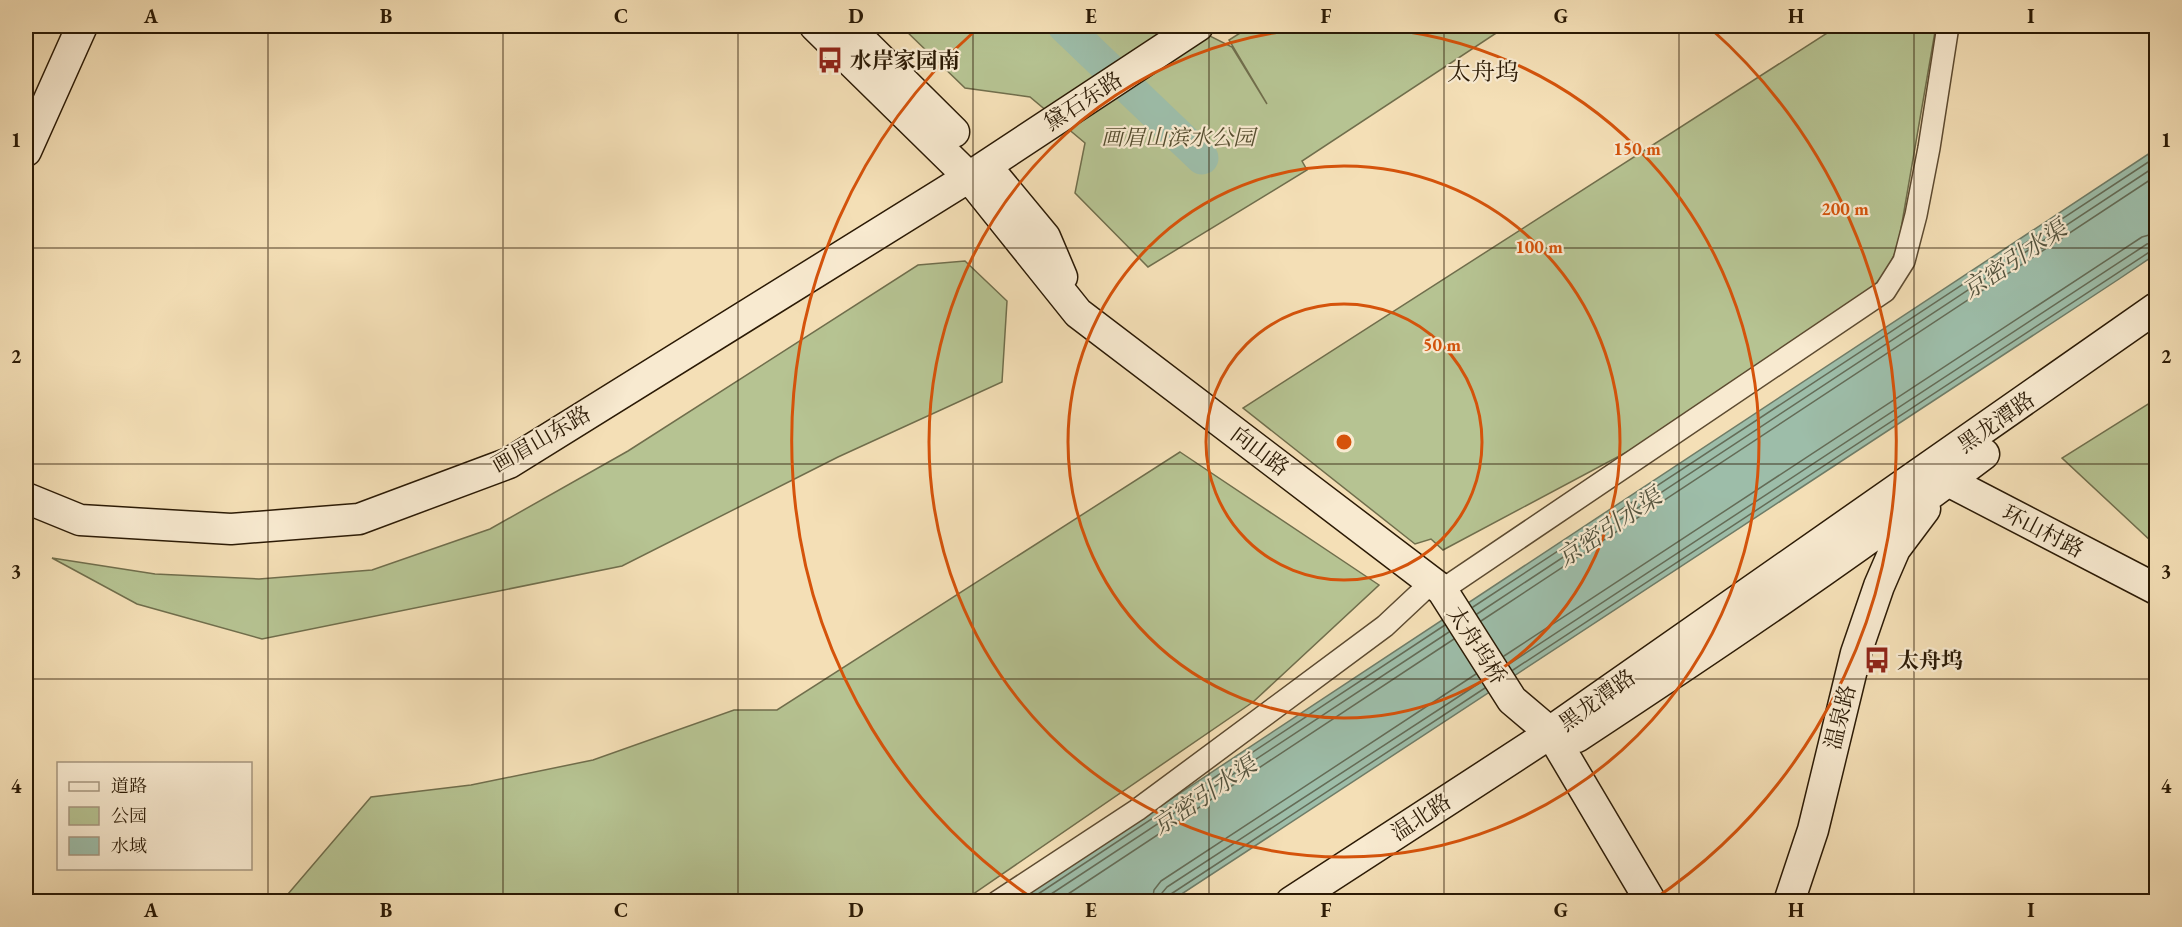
<svg xmlns="http://www.w3.org/2000/svg" width="2182" height="927" font-family="'EB Garamond','Noto Serif SC',serif">
<style>
.green{fill:#b6c392;stroke:#706e4c;stroke-width:1.5}
.water{fill:#9dbda9;stroke:#6f7c67;stroke-width:1.5}
.lines{fill:none;stroke-linecap:round;stroke-linejoin:round}
.shore{stroke:#646c57;stroke-width:1.5}
.river{stroke:#9dbda9;stroke-width:33}
.street-casing{stroke:#5d4b31;stroke-width:24}
.secondary-casing{stroke:#2b1a05;stroke-width:33}
.street{stroke:#f8ead0;stroke-width:21}
.secondary{stroke:#f8ead0;stroke-width:30}
.grid{fill:none;stroke:#2b1a05;stroke-width:1.5;stroke-opacity:0.55}
.ring{fill:none;stroke:#d5530b;stroke-width:3}
.labels{text-anchor:middle;dominant-baseline:central;stroke-width:4.5;stroke-linejoin:round;paint-order:stroke}
.poi-label{font-size:22px;font-weight:bold;fill:#2b1a05;stroke:#f8ead0;text-anchor:start}
.street-label{font-size:22px;fill:#2b1a05;stroke:#f8ead0}
.park-label{font-size:22px;font-style:italic;fill:#554d2f;stroke:#f8ead0}
.neighbourhood-label{font-size:24px;fill:#2b1a05;stroke:#f8ead0}
.water-label{font-size:24px;font-style:italic;fill:#53533e;stroke:#f8ead0}
.centre{fill:#d5530b;stroke:#f8ead0;stroke-width:3}
.ring-label{font-size:18px;text-anchor:middle;font-weight:bold;fill:#d5530b;stroke:#f8ead0;stroke-width:4.5;stroke-linejoin:round;paint-order:stroke}
.neatline{fill:none;stroke:#2b1a05;stroke-width:2}
.grid-label{font-size:20px;text-anchor:middle;font-weight:bold;fill:#2b1a05}
</style>
<rect width="100%" height="100%" fill="#f4dfb6"/>
<filter id="stains"><feTurbulence type="fractalNoise" baseFrequency=".00333" numOctaves="4"/><feColorMatrix values="0 0 0 0 .2 0 0 0 0 .09 0 0 0 0 .02 0 0 0 .5 -.17"/></filter>
<radialGradient id="worn" r=".72"><stop offset=".6" stop-color="#630" stop-opacity="0"/><stop offset="1" stop-color="#630" stop-opacity=".3"/></radialGradient>
<!-- green -->
<path class="green" d="M901,26h289l42,21 35,57 -38,-64 22,-14h256l-205,135 5,9 -159,97 -73,-74 10,-50 -55,-46 -65,-9z
M1838,26h98l-38,220 -12,27 -51,53 -75,55 -317,169 -12,-11 -16,5 -172,-136z
M965,261l42,40 -5,81 -164,75 -216,109 -360,73 -125,-35 -85,-46 103,16 104,5 113,-9 118,-41 138,-78 290,-186z
M2156,399v140l-4,3 -90,-84z
M1180,452l199,133 -126,117 -290,199h-681l89,-104 100,-12 122,-25 141,-50h43z"/>
<!-- water -->
<path class="water" d="M2156,149v105l-37,25 -948,622 -156,1z"/>
<g class="lines">
<!-- shore -->
<path class="shore" d="M1473,607l683,-450
M1477,614l679,-448
M1481,621l675,-445
M1504,656l638,-419 14,-4
M1509,664l638,-420 9,-2
M1513,670l638,-419 5,-1
M1026,902l419,-277
M1039,902l410,-270
M1056,902l398,-263
M1152,902l2,-12 7,-9 315,-207
M1161,902l1,-9 5,-6 314,-205
M1168,902l3,-8 314,-206"/>
<!-- river -->
<path class="river" d="M1064,26l138,132"/>
<!-- street casing -->
<g class="street-casing">
<path id="street" d="M1442,590l443,-299 19,-30 12,-46 13,-67 19,-122
M997,902l140,-92 248,-184 47,-44"/>
</g>
<!-- secondary casing -->
<g class="secondary-casing">
<path id="secondary" d="M815,26l154,151 109,136 364,277 70,110 39,33 100,169
M847,26l107,106
M26,151l56,-125
M987,167l58,70 17,40
M1937,467l11,14 208,108
M26,498l54,22 151,9 128,-10 150,-56 460,-286 229,-151
M1566,735l11,2c138,-91 275,-183 407,-283
M1291,902l260,-169 10,-9 595,-416
M1789,902l24,-72 43,-177 23,-67 16,-37 30,-40"/>
</g>
<!-- street -->
<use href="#street" class="street"/>
<!-- secondary -->
<use href="#secondary" class="secondary"/>
</g>
<!-- grid -->
<path class="grid" d="M268,26v876M503,26v876M738,26v876M973,26v876M1209,26v876M1444,26v876M1679,26v876M1914,26v876M26,248h2130M26,464h2130M26,679h2130"/>
<!-- distance rings -->
<g class="ring">
<circle cx="1344" cy="442" r="138"/>
<circle cx="1344" cy="442" r="276"/>
<circle cx="1344" cy="442" r="415"/>
<path d="M1035 900A553 553 0 0 1 978 28M1710 28A553 553 0 0 1 1653 900"/>
</g>
<!-- icons -->
<defs>
<g id="bus-bare" transform="scale(2.07)"><path d="M-5-6H5V4H4V6H2V4H-2V6H-4V4H-5ZM-3.5-4V0h7V-4ZM-3.5 1.2v1.5H-2V1.2ZM2 1.2v1.5H3.5V1.2Z" fill="#8f2418" stroke="#f8ead0" stroke-width="2.5" paint-order="stroke"/></g>
</defs>
<g fill-rule="evenodd">
<use href="#bus-bare" x="830" y="60"/>
<use href="#bus-bare" x="1877" y="660"/>
</g>
<g class="labels">
<!-- poi labels -->
<g class="poi-label">
<text x="850" y="60">水岸家园南</text>
<text x="1897" y="660">太舟坞</text>
</g>
<!-- street labels -->
<g class="street-label">
<text transform="translate(1083 101) rotate(-33)">黛石东路</text>
<text transform="translate(1996 422) rotate(-35)">黑龙潭路</text>
<text transform="translate(541 439) rotate(-30)">画眉山东路</text>
<text transform="translate(1260 451) rotate(37)">向山路</text>
<text transform="translate(2043 531) rotate(27)">环山村路</text>
<text transform="translate(1477 645) rotate(57)">太舟坞桥</text>
<text transform="translate(1597 700) rotate(-36)">黑龙潭路</text>
<text transform="translate(1840 717) rotate(-76)">温泉路</text>
<text transform="translate(1421 817) rotate(-33)">温北路</text>
</g>
<!-- park labels -->
<g class="park-label">
<text x="1178" y="137">画眉山滨水公园</text>
</g>
<!-- neighbourhood labels -->
<g class="neighbourhood-label">
<text x="1483" y="71">太舟坞</text>
</g>
<!-- water labels -->
<g class="water-label">
<text transform="translate(2014 259) rotate(-34)">京密引水渠</text>
<text transform="translate(1609 527) rotate(-34)">京密引水渠</text>
<text transform="translate(1204 795) rotate(-34)">京密引水渠</text>
</g>
</g>
<circle cx="1344" cy="442" r="9" class="centre"/>
<g class="ring-label">
<text x="1637" y="155">150 m</text>
<text x="1845" y="215">200 m</text>
<text x="1539" y="253">100 m</text>
<text x="1442" y="351">50 m</text>
</g>
<!-- margin -->
<rect width="2182" height="927" fill="none" stroke="#f4dfb6" stroke-width="66"/>
<!-- legend -->
<rect x="57" y="762" width="195" height="108" fill="#f8ead0" stroke="#a6977f" stroke-width="1.5"/>
<rect x="69" y="782" width="30" height="9" fill="#f8ead0" stroke="#a6977f" stroke-width="1.5"/>
<text x="111" y="792" font-size="18" fill="#2b1a05">道路</text>
<rect x="69" y="807" width="30" height="18" fill="#b6c392" stroke="#a6977f" stroke-width="1.5"/>
<text x="111" y="822" font-size="18" fill="#2b1a05">公园</text>
<rect x="69" y="837" width="30" height="18" fill="#9dbda9" stroke="#a6977f" stroke-width="1.5"/>
<text x="111" y="852" font-size="18" fill="#2b1a05">水域</text>
<rect x="33" y="33" width="2116" height="861" class="neatline"/>
<g class="grid-label">
<text x="151" y="23">A</text>
<text x="386" y="23">B</text>
<text x="621" y="23">C</text>
<text x="856" y="23">D</text>
<text x="1091" y="23">E</text>
<text x="1326" y="23">F</text>
<text x="1561" y="23">G</text>
<text x="1796" y="23">H</text>
<text x="2031" y="23">I</text>
<text x="16" y="147">1</text>
<text x="2166" y="147">1</text>
<text x="16" y="363">2</text>
<text x="2166" y="363">2</text>
<text x="16" y="578">3</text>
<text x="2166" y="578">3</text>
<text x="16" y="793">4</text>
<text x="2166" y="793">4</text>
<text x="151" y="917">A</text>
<text x="386" y="917">B</text>
<text x="621" y="917">C</text>
<text x="856" y="917">D</text>
<text x="1091" y="917">E</text>
<text x="1326" y="917">F</text>
<text x="1561" y="917">G</text>
<text x="1796" y="917">H</text>
<text x="2031" y="917">I</text>
</g>
<rect width="100%" height="100%" filter="url(#stains)"/>
<rect width="100%" height="100%" fill="url(#worn)"/>
</svg>
